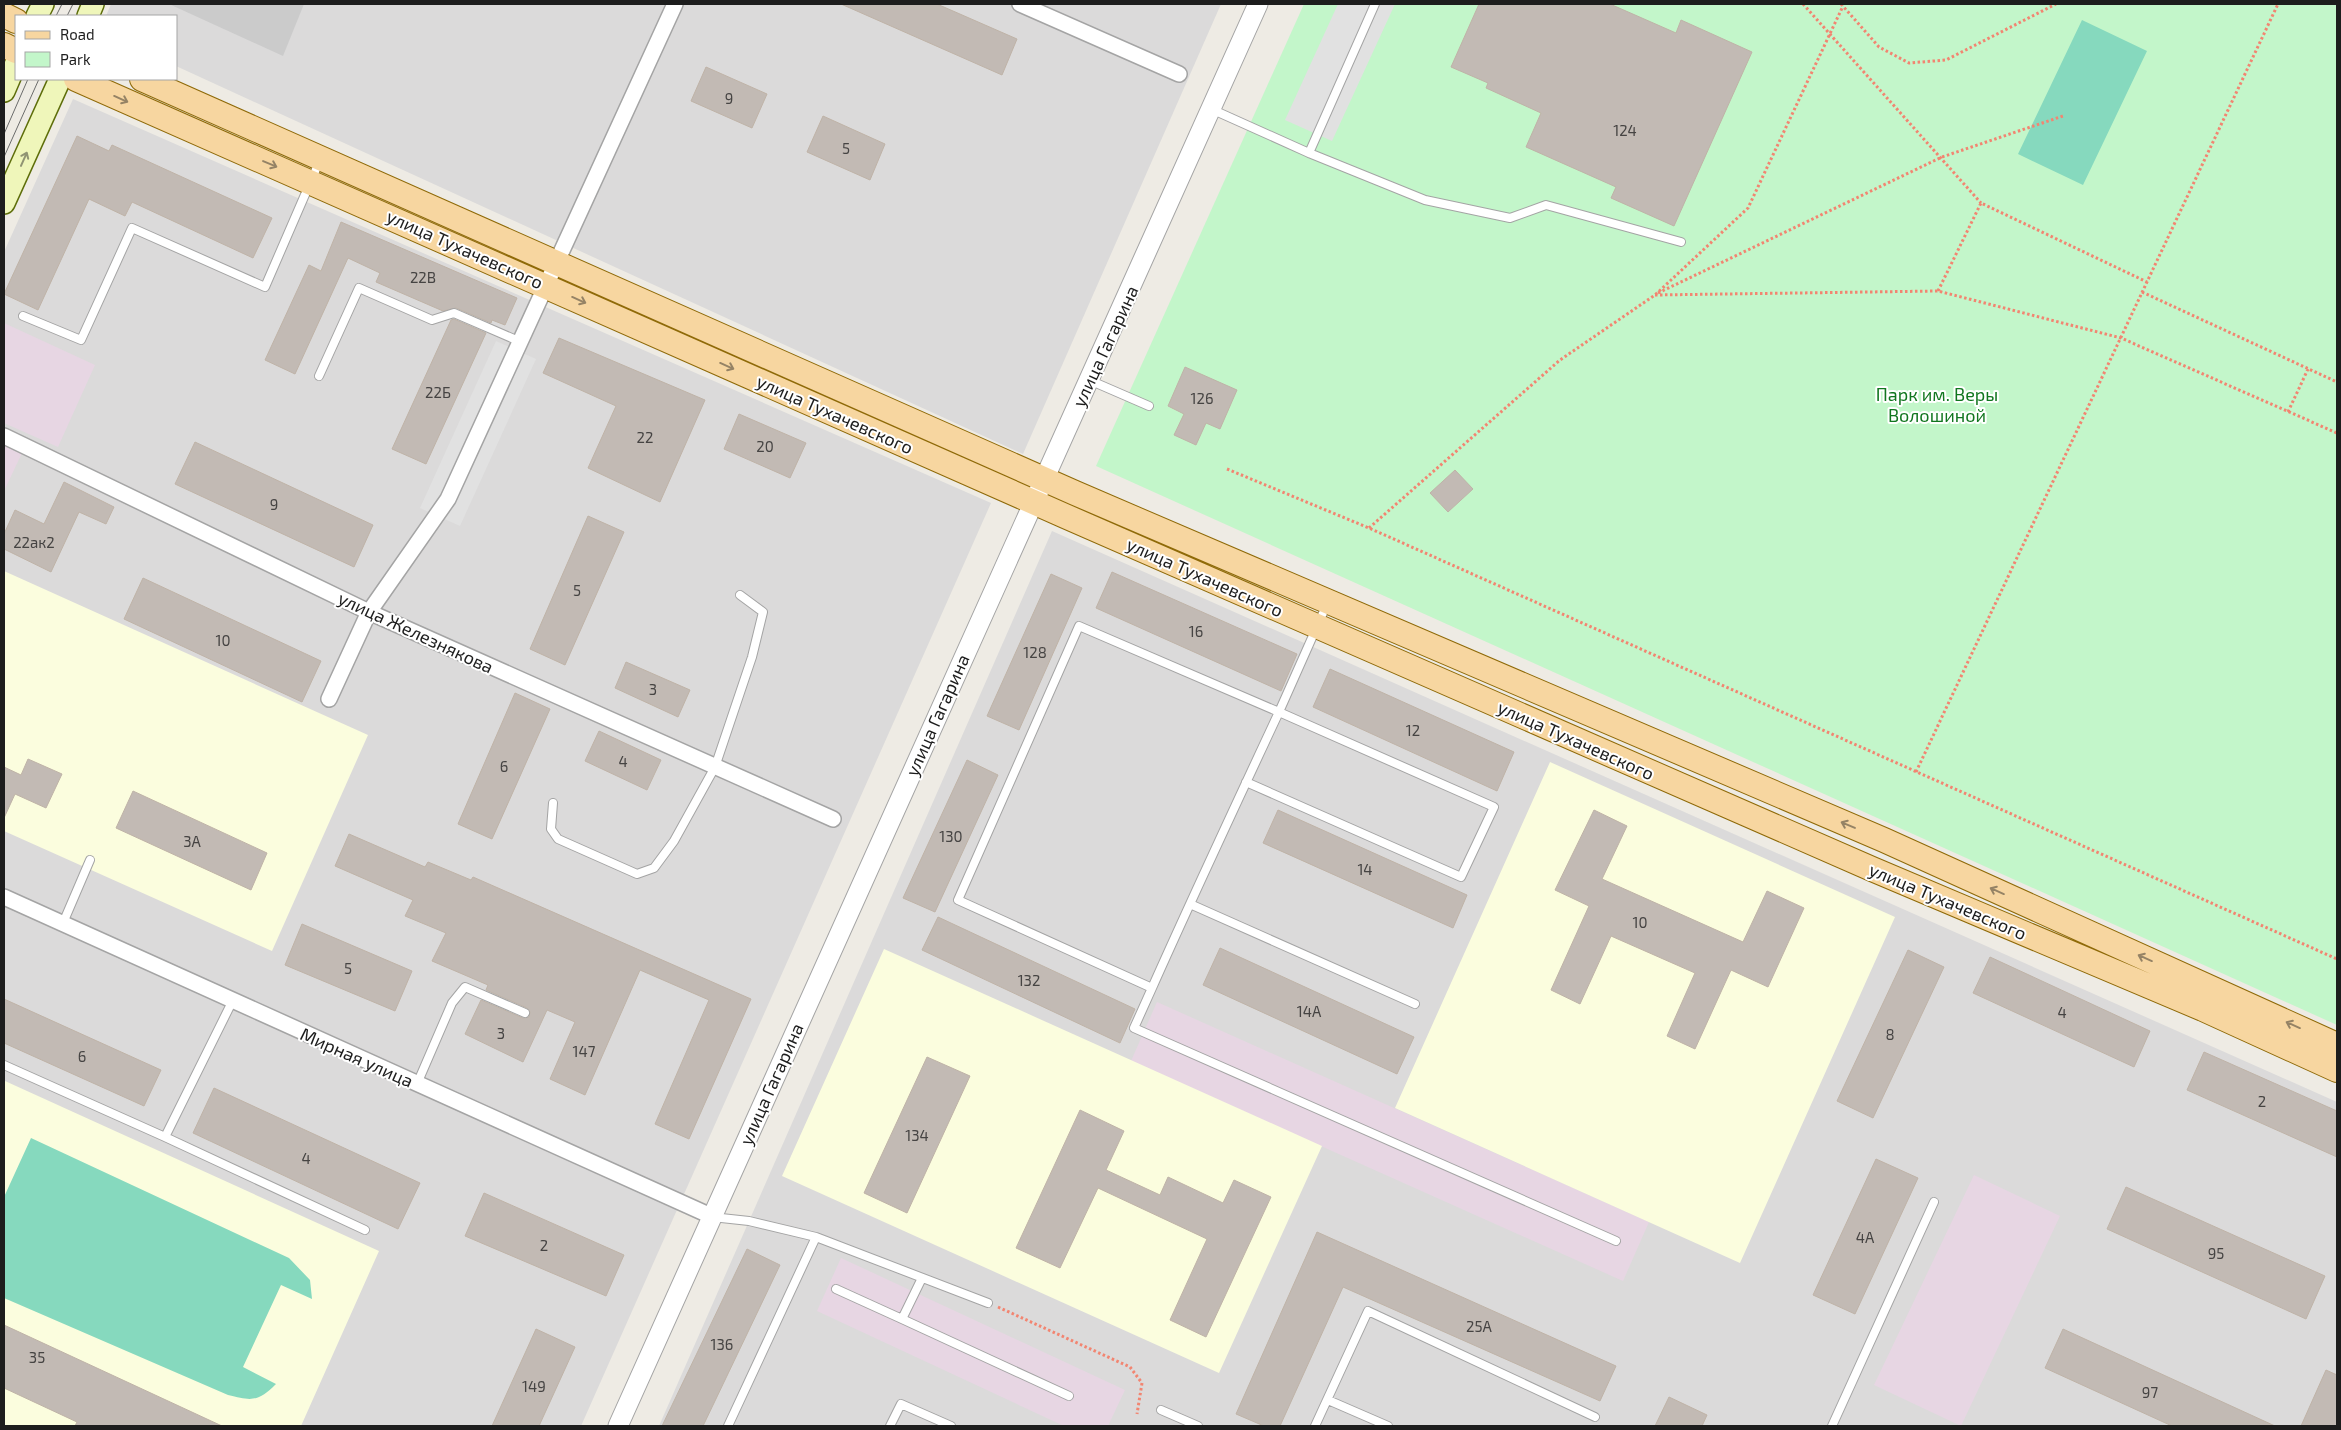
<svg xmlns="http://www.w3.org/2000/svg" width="2341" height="1430" font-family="'Exo 2',sans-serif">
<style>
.residential{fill:#dbdada}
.industrial{fill:#e7d6e3}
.education{fill:#fbfdde}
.religious{fill:#cbcbcb}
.park{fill:#c3f6ca}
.pitch{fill:#86d9be}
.parking{fill:#e1e1e1}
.building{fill:#c2bab4;stroke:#bfb3a7}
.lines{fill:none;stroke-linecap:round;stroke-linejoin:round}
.service-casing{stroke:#a4a4a4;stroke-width:10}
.minor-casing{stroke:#a4a4a4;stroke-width:18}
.tertiary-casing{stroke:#a4a4a4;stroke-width:21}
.secondary-casing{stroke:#5e6e0a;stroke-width:24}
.primary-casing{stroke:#8f6a08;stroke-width:26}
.path{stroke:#f28571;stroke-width:3;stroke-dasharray:2.5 2.5;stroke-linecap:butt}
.service{stroke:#fff;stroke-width:8}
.minor{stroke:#fff;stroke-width:15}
.tertiary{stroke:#fff;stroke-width:19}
.secondary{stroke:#eff6ba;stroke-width:21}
.primary{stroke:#f7d6a0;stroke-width:24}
.tram{stroke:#6b6b6b;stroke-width:1}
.oneway{stroke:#958365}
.oneway2{stroke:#909473}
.labels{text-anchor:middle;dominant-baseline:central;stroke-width:4;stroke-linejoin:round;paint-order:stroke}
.number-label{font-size:15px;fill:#464443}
.street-label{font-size:18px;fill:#1d1d1d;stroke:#fff}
.park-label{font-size:18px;fill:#11761f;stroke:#fff}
</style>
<rect width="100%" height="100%" fill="#eeebe4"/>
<!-- residential -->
<path class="residential" d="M111,4h1110l-198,450 -847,-388v-50h-70z
M73,99l918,404 -410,923h-577v-1174z
M1052,531l1285,571v324h-1678z"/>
<!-- industrial -->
<path class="industrial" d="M4,323l91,42 -37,82 -54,-24z
M4,445l18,8 -18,38z
M1157,1002l492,220 -26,59 -492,-220z
M1974,1175l86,41 -99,210 -87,-41z
M841,1258l284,132 -17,36h-44l-247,-115z"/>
<!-- education -->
<path class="education" d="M4,571l364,164 -96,216 -268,-120z
M1550,762l345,155 -155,346 -345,-155z
M884,949l438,197 -103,227 -437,-197z
M5,1081l374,170 -78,175h-297z"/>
<!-- religious -->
<path class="religious" d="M169,4h135l-21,52z"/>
<!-- park -->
<path class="park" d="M1304,4h1033v1021l-1241,-559z"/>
<!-- pitch -->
<path class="pitch" d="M2082,20l65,31 -64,134 -65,-31z
M31,1138l258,120 21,22 2,19 -31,-14 -38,82 33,17c-18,18 -24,17 -48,11l-224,-97v-101z"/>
<!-- parking -->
<path class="parking" d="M1338,4h57l-63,137 -47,-21z
M496,341l40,18 -76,167 -40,-18z"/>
<!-- building -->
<path class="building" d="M841,4h96l80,35 -15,36z
M1479,4h131l66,29 5,-13 71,32 -78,174 -63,-28 5,-11 -90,-40 15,-34 -55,-25 2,-5 -37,-16z
M706,67l61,27 -15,34 -61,-27z
M823,116l62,28 -15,36 -63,-28z
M77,136l32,15 3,-6 160,73 -19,40 -121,-56 -7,14 -36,-17 -51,111 -34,-16z
M341,222l176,76 -12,27 -13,-5 -1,3 -35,-15 -13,3 -67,-29 4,-9 -32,-15 -53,116 -30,-14 44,-95 12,6z
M454,319l32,14 -60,131 -34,-15 59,-129z
M559,338l146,62 -45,102 -72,-34 28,-62 -73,-33z
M1185,367l52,23 -17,39 -14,-6 -10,22 -22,-10 10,-21 -16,-8z
M739,414l67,29 -16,35 -66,-29z
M195,442l178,83 -19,42 -179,-83z
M1455,470l18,19 -25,23 -18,-19z
M64,482l50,25 -8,17 -27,-12 -28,60 -47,-23v-15l11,-24 29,14z
M588,516l36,16 -59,133 -35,-16z
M1112,572l185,82 -16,37 -185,-83z
M1051,574l31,14 -63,142 -32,-14z
M143,578l178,83 -19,41 -178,-83z
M626,662l64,28 -12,27 -63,-29z
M1330,669l184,83 -17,39 -184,-84z
M515,693l35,16 -58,130 -34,-15z
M599,731l62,29 -14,30 -62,-29z
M28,759l34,15 -16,34 -31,-14 -11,24v-51l17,8z
M967,760l31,15 -63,137 -32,-14z
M133,791l134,62 -16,37 -135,-62z
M1278,810l189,85 -14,33 -190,-85z
M1594,810l33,16 -25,53 141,63 24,-51 37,17 -36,79 -37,-17 -36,79 -28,-13 28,-63 -84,-37 -31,68 -29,-14 38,-84 -34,-16z
M349,834l76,33 3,-5 43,18 2,-3 278,122 -62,140 -34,-15 54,-124 -69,-30 -55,125 -35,-16 25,-57 -28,-12 -24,52 -58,-28 16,-34 42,18 6,-1 1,-5 -3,-4 -41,-18 2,-5 -56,-24 14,-28 -41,-17 8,-16 -78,-34z
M938,917l197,92 -15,34 -198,-93z
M302,924l110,47 -17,40 -110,-46z
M1220,948l194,89 -17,37 -194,-89z
M1908,950l36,17 -71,151 -36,-17z
M1990,957l160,74 -16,36 -161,-74z
M4,999l157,71 -17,36 -140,-63z
M2204,1052l133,59v46l-150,-67z
M927,1057l43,19 -63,137 -43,-20z
M214,1088l206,95 -22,46 -205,-96z
M1080,1110l44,21 -18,39 54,25 8,-18 55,26 11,-23 37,17 -65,140 -36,-17 37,-81 -109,-51 -38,80 -44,-20z
M1876,1159l42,19 -63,136 -42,-19z
M2126,1187l199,89 -19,43 -199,-90z
M484,1193l140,62 -18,41 -141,-60z
M1317,1232l299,134 -16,35 -257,-114 -63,139h-16l-28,-12z
M747,1249l33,16 -77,161h-41z
M4,1325l218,101h-147l2,-4 -73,-34z
M536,1329l39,18 -36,79h-47z
M2063,1329l212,97h-103l-127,-58z
M2326,1370l11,5v51h-36z
M1669,1397l38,18 -5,11h-47z"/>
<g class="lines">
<!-- service casing -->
<g class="service-casing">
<path id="service" d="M1211,109l98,44 66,-149
M1309,153l116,47 85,18 36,-13 135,37
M23,316l58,24 51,-112 133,59 55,-127
M319,376l40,-88 73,32 22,-7 67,29
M1089,380l60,26
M1246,782l215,95 33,-70 -215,-95c-43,92 -86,184 -127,276l-194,-88 121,-274 200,86 48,-108
M553,803l-2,26 7,10 79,35 17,-6 20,-27 41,-74 37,-110 11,-45 -23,-17
M1190,904l225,100
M63,923l27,-63
M1152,988l-18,40 482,213
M4,1065l161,72 68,-137
M417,1084l35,-81 13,-16 60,26
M165,1137l200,93
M712,1217l37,4 67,16 172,66
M922,1278l-20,41 167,77
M836,1289l66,30
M1328,1400l60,26
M1161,1410l37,16
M728,1426l88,-189
M890,1426l11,-22 50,22
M1315,1426l53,-115 227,106
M1832,1426l102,-224"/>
</g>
<!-- minor casing -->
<g class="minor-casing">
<path id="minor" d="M1020,4l159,70
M4,436l365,176 464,207
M329,699l40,-87 79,-113 227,-495
M4,897l707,319"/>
</g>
<!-- tertiary casing -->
<g class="tertiary-casing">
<path id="tertiary" d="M618,1426c210,-475 428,-947 640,-1422"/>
</g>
<!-- secondary casing -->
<g class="secondary-casing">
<path id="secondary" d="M37,16l6,-12
M88,16l5,-12
M4,91l12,-28
M4,203l56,-124"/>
</g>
<!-- primary casing -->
<g class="primary-casing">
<path id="primary" d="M4,15l12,6
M4,45l12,6
M76,79l989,437 807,353 331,140 134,61
M142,79l933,414 809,347 453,205"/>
</g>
<!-- path -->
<path class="path" d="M1803,4l178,199
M1841,4l38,43 30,16 37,-3 110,-56
M1938,291l43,-88 166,79
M2142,292l195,90
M1658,293l284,-136 121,-41
M1655,295l283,-4 183,47 216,95
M2288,412l20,-43
M1227,469l142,59 968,431
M1369,528l191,-168 95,-65 93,-87 95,-202
M1916,772l362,-768
M998,1307l132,60 12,16 -5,31"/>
<!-- service -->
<use href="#service" class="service"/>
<!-- minor -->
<use href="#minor" class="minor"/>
<!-- tertiary -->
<use href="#tertiary" class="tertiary"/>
<!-- secondary -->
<use href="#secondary" class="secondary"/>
<!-- primary -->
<use href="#primary" class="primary"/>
<!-- tram -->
<path class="tram" d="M56,16l6,-12
M67,16l6,-12
M4,134l24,-55
M4,157l35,-78"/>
</g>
<!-- one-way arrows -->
<defs><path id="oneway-shaft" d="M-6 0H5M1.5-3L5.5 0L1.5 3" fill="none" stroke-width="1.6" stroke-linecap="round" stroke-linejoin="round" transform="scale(1.25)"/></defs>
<g class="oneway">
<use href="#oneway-shaft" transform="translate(121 99) rotate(24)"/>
<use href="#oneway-shaft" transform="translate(270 164) rotate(23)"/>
<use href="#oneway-shaft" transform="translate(579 300) rotate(24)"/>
<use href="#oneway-shaft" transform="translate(727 366) rotate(24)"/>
<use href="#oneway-shaft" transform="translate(1848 825) rotate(-157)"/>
<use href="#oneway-shaft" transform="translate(1997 891) rotate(-156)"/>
<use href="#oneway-shaft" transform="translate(2145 958) rotate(-156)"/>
<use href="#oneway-shaft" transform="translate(2293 1025) rotate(-156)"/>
</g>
<use class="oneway2" href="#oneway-shaft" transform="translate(24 159) rotate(-66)"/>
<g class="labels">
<!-- number labels -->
<g class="number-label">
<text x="729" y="98">9</text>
<text x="1625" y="130">124</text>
<text x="846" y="148">5</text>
<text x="423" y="277">22В</text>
<text x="438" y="392">22Б</text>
<text x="1202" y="398">126</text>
<text x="645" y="437">22</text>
<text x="765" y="446">20</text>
<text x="274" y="504">9</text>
<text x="34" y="542">22ак2</text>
<text x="577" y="590">5</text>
<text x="1196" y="631">16</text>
<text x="223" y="640">10</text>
<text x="1035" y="652">128</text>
<text x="653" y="689">3</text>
<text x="1413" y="730">12</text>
<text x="623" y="761">4</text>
<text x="504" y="766">6</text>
<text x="951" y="836">130</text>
<text x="192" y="841">3А</text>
<text x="1365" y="869">14</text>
<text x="1640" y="922">10</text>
<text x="348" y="968">5</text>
<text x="1029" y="980">132</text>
<text x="1309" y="1011">14А</text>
<text x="2062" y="1012">4</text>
<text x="501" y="1033">3</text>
<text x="1890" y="1034">8</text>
<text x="584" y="1051">147</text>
<text x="82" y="1056">6</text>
<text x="2262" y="1101">2</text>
<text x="917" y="1135">134</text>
<text x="306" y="1158">4</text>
<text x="1865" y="1237">4А</text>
<text x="544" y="1245">2</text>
<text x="2216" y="1253">95</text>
<text x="1479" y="1326">25А</text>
<text x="722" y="1344">136</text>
<text x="37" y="1357">35</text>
<text x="534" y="1386">149</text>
<text x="2150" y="1392">97</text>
</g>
<!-- street labels -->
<g class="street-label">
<text transform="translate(465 249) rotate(24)">улица Тухачевского</text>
<text transform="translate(1105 346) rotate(-65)">улица Гагарина</text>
<text transform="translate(835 414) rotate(24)">улица Тухачевского</text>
<text transform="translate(1205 577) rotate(24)">улица Тухачевского</text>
<text transform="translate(416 632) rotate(25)">улица Железнякова</text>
<text transform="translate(937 715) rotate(-66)">улица Гагарина</text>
<text transform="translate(1576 740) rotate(24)">улица Тухачевского</text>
<text transform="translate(1948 901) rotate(23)">улица Тухачевского</text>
<text transform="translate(357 1057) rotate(24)">Мирная улица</text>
<text transform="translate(771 1084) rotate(-66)">улица Гагарина</text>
</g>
<!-- park labels -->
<g class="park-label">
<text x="1937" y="394">Парк им. Веры<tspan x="1937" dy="21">Волошиной</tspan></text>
</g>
</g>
<!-- border -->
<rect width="2341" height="1430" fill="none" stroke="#1d1d1d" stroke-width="10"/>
<!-- legend -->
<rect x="15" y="15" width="162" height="65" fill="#ffffff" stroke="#a5a5a5"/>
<rect x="25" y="31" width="25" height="8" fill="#f7d6a0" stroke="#a5a5a5"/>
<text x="60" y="40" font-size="15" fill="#1d1d1d">Road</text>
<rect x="25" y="52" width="25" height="15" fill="#c3f6ca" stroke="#a5a5a5"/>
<text x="60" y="65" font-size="15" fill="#1d1d1d">Park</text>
</svg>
